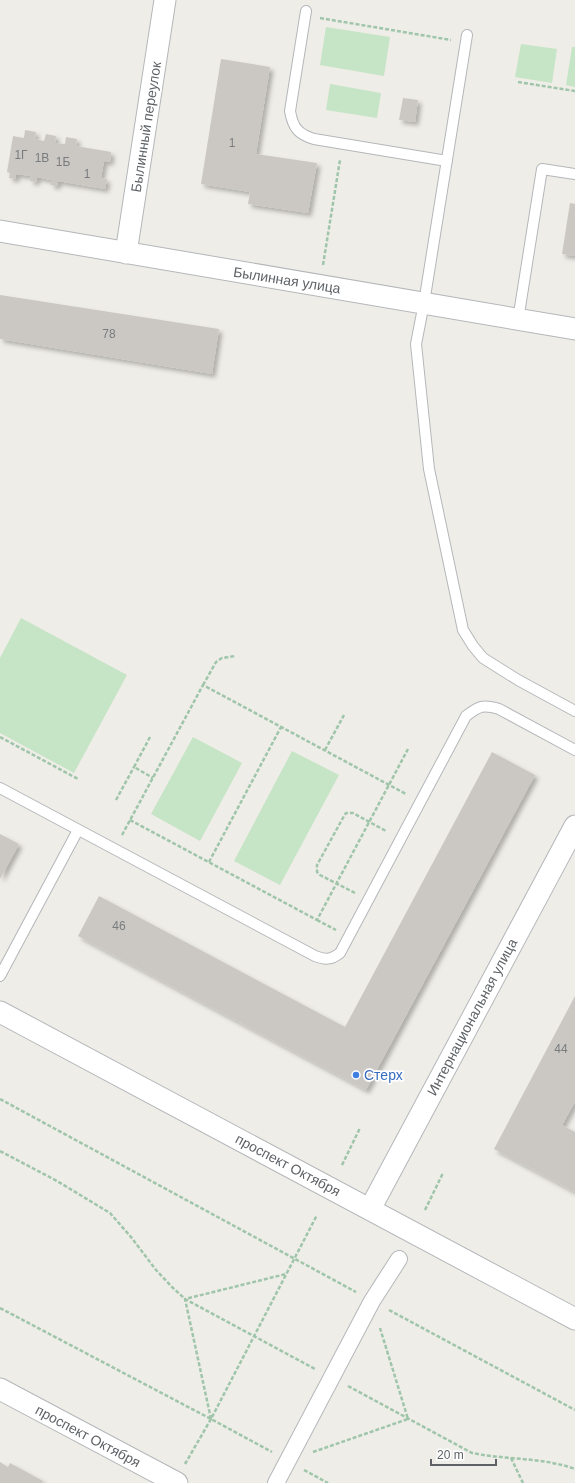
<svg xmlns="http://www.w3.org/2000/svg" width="575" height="1483" font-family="Helvetica,sans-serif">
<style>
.green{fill:#c6e4c6}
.building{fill:#cbc8c4;filter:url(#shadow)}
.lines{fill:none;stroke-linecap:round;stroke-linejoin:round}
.service-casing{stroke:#b4b7ba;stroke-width:12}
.pedestrian-casing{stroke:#b4b7ba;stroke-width:18}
.minor-casing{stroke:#b4b7ba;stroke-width:23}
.path{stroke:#9fc5ab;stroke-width:2.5;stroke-dasharray:4 2;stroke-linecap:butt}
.service{stroke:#fff;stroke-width:10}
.pedestrian{stroke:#fff;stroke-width:16}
.minor{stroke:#fff;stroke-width:21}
.shop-dot{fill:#3f7fe0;stroke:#fff;stroke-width:1.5}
.labels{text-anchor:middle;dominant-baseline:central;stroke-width:3.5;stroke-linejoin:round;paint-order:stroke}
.number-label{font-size:12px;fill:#797c7e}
.street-label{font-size:14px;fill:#5e6266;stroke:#fff}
.shop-label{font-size:14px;fill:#366cbe;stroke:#fff;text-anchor:start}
</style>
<defs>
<filter id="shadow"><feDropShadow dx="3.5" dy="3.5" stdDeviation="2" flood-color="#0004"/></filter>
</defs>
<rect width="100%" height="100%" fill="#efede7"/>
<!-- green -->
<path class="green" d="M326,27l64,10 -6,39 -64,-11z
M521,44l36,5 -5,34 -37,-6z
M572,47h3v40l-9,-2z
M330,84l51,9 -4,25 -51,-8z
M21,618l106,57 -53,98 -74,-40v-75z
M193,737l49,26 -42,78 -49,-27z
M292,751l47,24 -59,110 -46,-24z"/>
<!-- building -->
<path class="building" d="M221,59l49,8 -14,87 61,9 -9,50 -60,-9 2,-12 -49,-8z
M403,98l15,2 -3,22 -16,-2z
M25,130l11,2 -1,7 9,2 2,-7 10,2 -1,7 10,1 1,-7 11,2 -1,7 35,6 -1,10 -6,-1 -3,17 6,1 -2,10 -47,-8 -1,5 -6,-1v-5l-14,-3 -1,5 -6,-1 1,-5 -15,-2v5l-7,-1 1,-5 -3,-1 6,-36 11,2z
M570,203l5,1v52l-13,-2z
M0,295l219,34 -7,45 -212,-35z
M492,752l43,23 -169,315 -288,-154 21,-40 246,131z
M0,834l19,10 -19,35z
M575,996v106l-13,23 13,7v60l-81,-43z
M0,1462l8,5 2,-4 33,18 -1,2h-42z"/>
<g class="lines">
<!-- service casing -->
<g class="service-casing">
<path id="service" d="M306,11l-16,100c3,17 8,23 24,28l133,22
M467,35l-43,268 -8,41 13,125 34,161 10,16 10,12 35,22 57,31
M518,320l24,-151 33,5
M0,788l315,168c10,4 16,4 25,-3l126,-237c13,-10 17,-12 33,-7l76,41
M0,976l78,-146"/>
</g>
<!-- pedestrian casing -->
<g class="pedestrian-casing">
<path id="pedestrian" d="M276,1483l96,-182 27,-42"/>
</g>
<!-- minor casing -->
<g class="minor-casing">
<path id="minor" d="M0,231l575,98
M126,253l39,-253
M0,1012l575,307
M370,1209l205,-383
M0,1389l177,94"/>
</g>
<!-- path -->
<path class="path" d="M320,18l131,22
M518,82l57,9
M323,265l17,-105
M203,685l13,-23 6,-4 13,-2
M0,737l78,42
M150,737l-16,30 19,11
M325,750l19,-35
M116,800l18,-33
M130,820l187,100 91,-171
M122,835l81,-150 203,109
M209,862l72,-135
M355,893l-35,-18 -3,-3v-7l27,-49 2,-3h7l33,18
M317,920l19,10
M0,1099l356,193
M0,1151l57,30 53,32 21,24 25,33 16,17 13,12 130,70
M342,1165l18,-37
M425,1210l18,-37
M0,1308l211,111 61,33
M389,1310l186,100
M348,1386l124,67c34,7 70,4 103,16
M211,1419l-26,-120 101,-25
M313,1452l95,-33 -28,-91
M511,1458l12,25
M185,1464l26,-45 106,-204
M304,1470l24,13"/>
<!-- service -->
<use href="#service" class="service"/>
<!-- pedestrian -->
<use href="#pedestrian" class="pedestrian"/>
<!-- minor -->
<use href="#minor" class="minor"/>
</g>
<!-- markers -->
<circle class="shop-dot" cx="356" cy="1075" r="4"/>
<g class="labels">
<!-- number labels -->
<g class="number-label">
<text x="232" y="143">1</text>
<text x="21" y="155">1Г</text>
<text x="42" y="158">1В</text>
<text x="63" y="162">1Б</text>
<text x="87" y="174">1</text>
<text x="109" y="334">78</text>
<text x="119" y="926">46</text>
<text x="561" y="1049">44</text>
</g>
<!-- street labels -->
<g class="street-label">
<text transform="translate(146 127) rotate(-81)">Былинный переулок</text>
<text transform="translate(287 280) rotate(9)">Былинная улица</text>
<text transform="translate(472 1017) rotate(-62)">Интернациональная улица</text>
<text transform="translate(288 1165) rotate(28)">проспект Октября</text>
<text transform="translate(88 1436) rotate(28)">проспект Октября</text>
</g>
<!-- shop labels -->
<g class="shop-label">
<text x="364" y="1075">Стерх</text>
</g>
</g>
<!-- scale -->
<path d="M431 1459v6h65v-6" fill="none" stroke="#5e6266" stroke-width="2"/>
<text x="437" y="1459" font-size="12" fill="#5e6266" stroke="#ffffff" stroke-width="3" paint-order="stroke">20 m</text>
</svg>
